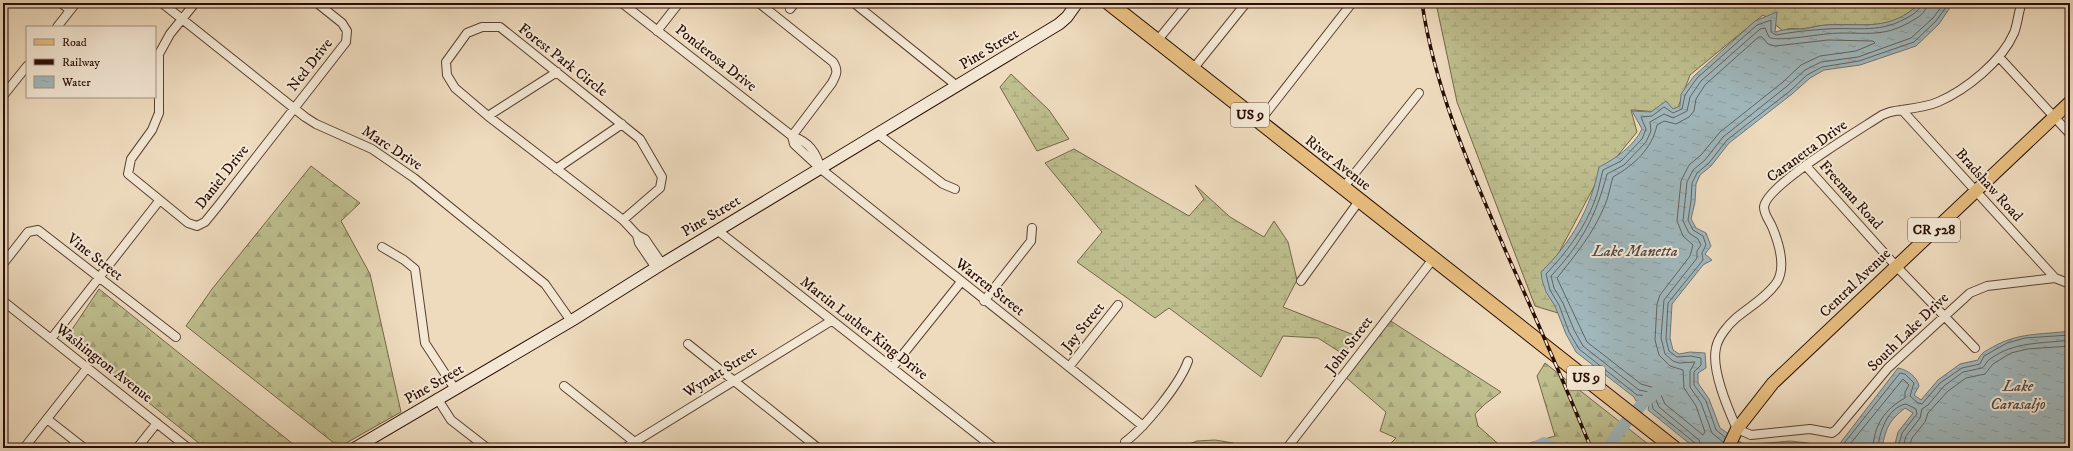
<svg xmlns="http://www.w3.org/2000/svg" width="2073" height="451" font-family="'IM FELL DW Pica',serif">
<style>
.grass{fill:#bebe8e;stroke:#746649}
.forest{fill:url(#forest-firs);stroke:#746649}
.wetland{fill:url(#wetland-marsh);stroke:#746649}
.water{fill:url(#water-ripples);stroke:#707473}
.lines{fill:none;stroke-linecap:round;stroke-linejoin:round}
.shore{stroke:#646260;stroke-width:1}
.river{stroke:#a0b8bd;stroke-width:12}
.street-casing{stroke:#5a4032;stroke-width:10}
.secondary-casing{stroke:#290d04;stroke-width:13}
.primary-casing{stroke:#290d04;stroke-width:14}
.highway-casing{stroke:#290d04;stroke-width:16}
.street{stroke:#f4e8d5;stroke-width:8}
.secondary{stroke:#f4e8d5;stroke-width:11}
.primary{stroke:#e7be7f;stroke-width:12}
.highway{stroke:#e7be7f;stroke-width:14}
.rail-casing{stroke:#290d04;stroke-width:3.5}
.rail{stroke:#f4e8d5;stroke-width:2;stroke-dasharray:6;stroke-linecap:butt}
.labels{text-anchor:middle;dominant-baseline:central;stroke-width:4;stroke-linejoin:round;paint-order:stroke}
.shield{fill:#f4e8d5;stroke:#664f43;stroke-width:1}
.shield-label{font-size:14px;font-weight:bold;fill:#290d04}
.street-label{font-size:15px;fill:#290d04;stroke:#f4e8d5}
.water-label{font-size:16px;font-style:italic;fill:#534945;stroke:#f4e8d5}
</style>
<defs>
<pattern id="forest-firs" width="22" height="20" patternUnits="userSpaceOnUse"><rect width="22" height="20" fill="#bebe8e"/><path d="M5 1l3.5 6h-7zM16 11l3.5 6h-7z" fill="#a3a279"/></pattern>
<pattern id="wetland-marsh" width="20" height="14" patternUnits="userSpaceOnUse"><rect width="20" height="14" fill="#bebe8e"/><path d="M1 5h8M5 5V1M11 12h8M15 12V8" fill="none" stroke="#a3a279"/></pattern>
<pattern id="water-ripples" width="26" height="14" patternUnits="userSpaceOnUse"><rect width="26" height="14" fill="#a0b8bd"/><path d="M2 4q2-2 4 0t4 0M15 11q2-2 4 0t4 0" fill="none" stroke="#8a9da1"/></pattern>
</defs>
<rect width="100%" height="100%" fill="#eedbbe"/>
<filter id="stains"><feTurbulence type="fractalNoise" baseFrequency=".005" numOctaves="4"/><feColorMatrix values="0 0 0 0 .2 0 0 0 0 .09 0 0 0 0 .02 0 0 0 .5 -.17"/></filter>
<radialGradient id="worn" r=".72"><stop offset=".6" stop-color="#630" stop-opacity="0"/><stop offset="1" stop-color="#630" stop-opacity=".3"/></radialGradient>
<!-- grass -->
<path class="grass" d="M1215,440l18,3 14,5h-68l18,-7z"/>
<!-- forest -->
<path class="forest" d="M311,166l49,37 -19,18 29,53 31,138 -62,35 -153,-121 26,-37z
M99,289l199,159h-93l-138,-111z
M1383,316l118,76 -16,12 -10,10 3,12 25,22h-117l10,-10 -16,-7 6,-19 -43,-37z
M1545,363l103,81 -2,4h-123l7,-5 25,-7 -18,-60z"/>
<!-- wetland -->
<path class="wetland" d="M1436,3h484c-32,31 -56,19 -94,22 -8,1 -16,3 -25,4 -6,0 -12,-2 -18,2l-20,-16 -73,60 -14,38 -45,-3 6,22 -40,49 -50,94 11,38 -23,-7 -78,-204z
M1011,74l38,36 20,29 -32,12 -37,-64z
M1074,149l115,67 15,-17 -9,-14 35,32 34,20 10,-16 14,21 9,38 -14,27 76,30 -16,17 -25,-16 -35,-2 -22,41 -92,-69 -14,10 -78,-56 25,-30 -57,-69z"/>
<!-- water -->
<path class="water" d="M1920,3h33l-14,21 -23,22 -56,19 -36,5 -14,8 -18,16 -63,49 -18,23 -11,9 -4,9 -1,18 -4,17 5,9 10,5 5,13 -6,8 7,6 -9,5 -31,39 -2,34 3,12 6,4 11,-2 15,1 1,15 -8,5v10l11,16 11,29 25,17 45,-4 18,2 13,4 20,-2v-3l57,-74c10,2 19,9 21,18l-5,9 7,5 17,-20 22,-16 18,-4c3,-7 6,-8 13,-12 27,-16 49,-13 79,-17v117h-176l4,-16 15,-19 -8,-5c-16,13 -19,19 -23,40h-187l-47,-38 1,-5c-2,-7 -8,-6 -13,-4l-2,-4 -58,-45 -10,-18 -11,-28 -9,-14 -4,-12 -1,-8c30,-29 50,-64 58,-105 16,-8 35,-21 43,-38l-10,-18 19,1 15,-11 7,8 7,-3 1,-12 13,-18 61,-55 22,-9 -2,20c10,-3 18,-3 28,-3 8,-1 16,-4 24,-4 37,-2 63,7 93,-22z"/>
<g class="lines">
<!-- shore -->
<path class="shore" d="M1759,37h3l6,7 7,2 53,-6 45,1 2,2 -19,8 -36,5 -19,9 -18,17 -63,50 -19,23 -12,10 -8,16 -4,40 6,15 10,9 -3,11 -30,39 -3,9 -2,36 4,15 11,11 13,4 1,18 12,18 9,26 -2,3 -38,-31 -4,-9 -6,-7 -14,-4 -54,-42 -30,-64c19,-24 36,-44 48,-73 4,-9 5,-19 8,-28 21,-12 39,-28 44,-52l7,-4 12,3 13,-7 5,-6 2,-12 9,-14z
M1725,437l-9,-7 -10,-29 -12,-16v-13l7,-7v-7l-10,-2 -14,1 -8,-6 -3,-12 2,-36 35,-43 -1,-7 4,-8 -3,-9 -10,-6 -5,-10 3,-19 1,-18 5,-10 12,-10 18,-23 63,-49 17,-16 15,-8 37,-6 55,-19 22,-21 13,-18
M1723,442l-11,-9 -11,-30 -11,-16v-16l5,-9 -16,1 -6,-2 -8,-7 -4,-16 3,-38 33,-42v-7l4,-6 -3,-6 -9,-6 -6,-12 4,-39 6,-12 12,-10 18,-23 63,-50 19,-17 16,-8 37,-5 53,-19 22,-20 11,-15
M1697,448l-2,-5 -42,-34c-1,-10 -5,-14 -16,-14l-58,-46 -10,-17 -10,-27 -9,-15 -4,-16c20,-21 39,-46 49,-74 4,-10 5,-20 8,-30l18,-9 21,-22 4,-10 -5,-12 11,-1 12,-9 9,6 9,-4 3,-14 12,-17 60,-53 14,-5v12l5,3c16,-3 34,-5 51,-6 32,-2 54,5 83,-13 5,-3 11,-7 12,-13
M1702,448l-3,-8 -40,-33 -5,-12 -5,-3 -10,-2 -56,-44 -9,-16 -11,-27 -9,-15 -3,-12c30,-32 45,-60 56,-102l17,-9 22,-23 5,-11 -1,-9 14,-8 9,4 14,-7 3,-14 11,-16 59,-52 5,-1 4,9c6,5 46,-2 57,-3 35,-4 55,7 89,-15 6,-3 12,-9 12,-16
M1763,448l27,-3 22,3
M1844,448l1,-6 55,-69 5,1 9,9 -4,13 8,7 4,1 18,-21 22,-15 18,-4 4,-8 23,-13 18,-5 45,-3
M1849,448l1,-4 53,-65 6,6 -4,7v6c-20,11 -31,27 -32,50
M1878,448c1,-16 10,-41 28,-44l10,5 1,5 -15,19 -4,15
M1903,448l3,-12 14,-18 2,-9 6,-4 16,-19 19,-14 19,-4c4,-2 4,-7 8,-9 25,-18 51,-15 80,-19
M1909,448l3,-10 13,-16 3,-9 20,-22 18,-13 19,-4 8,-10 18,-11 16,-4 43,-3"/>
<!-- river -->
<path class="river" d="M1534,448l10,-5 9,5
M1608,448c13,-22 30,-42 50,-58"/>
<!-- street casing -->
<g class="street-casing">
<path id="street" d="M61,3l9,7
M162,3l143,114 11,7 56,25 42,29 131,106 26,37
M195,3l-25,31 -11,20v59l-7,17 -21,29 -3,15 60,49 9,3 8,-4 13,-16 128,-164 1,-11 -5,-8 -25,-20
M622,3l170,133c17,6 24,16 29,33l-27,-25 -2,-8 40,-53c4,-8 7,-12 1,-21l-74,-59
M854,3l103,83
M2022,3c-4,9 -4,20 -8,30 -12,28 -48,57 -76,69 -14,6 -33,7 -48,10l-8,3c-21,14 -116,70 -118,92 0,8 6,14 9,22 6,15 13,38 4,53 -10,15 -28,25 -41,36 -8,7 -18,19 -20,30 -5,22 12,61 21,81l14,6 59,-6 22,4 4,-3 52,-62 82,-75 17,-7 68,-8 15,6
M790,9l5,-6
M57,27l19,-24
M657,31l22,-28
M1157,41l31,-38
M1999,57l71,77
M1193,69l53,-66
M3,96l24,-30
M1902,110l153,168
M488,116l69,-44
M1259,122l93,-119
M878,134l65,50 12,5
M1806,166l90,100 79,82
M556,169l66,-45
M821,169l322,257
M1343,188l76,-95
M623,220l37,-32 2,-11 -22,-38 -140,-112h-18l-15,6 -21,29 1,13 8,13 33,28 135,104 14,15 8,4 17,25
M717,230l277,218
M637,235l2,8 17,25
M382,247l22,13 11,9 10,74 30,46
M3,264l25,-32 10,-2 138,107
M1301,281l58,-80
M3,301l185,147
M984,301l47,-60 1,-13
M51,339l108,-138
M688,344l130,104
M1069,367l49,-62
M892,368l69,-86
M564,386l78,62
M437,398l14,22 36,28
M47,419l37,29
M1125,442c20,-15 55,-58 63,-81
M24,448l63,-80
M137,448l20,-25
M625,448l206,-127
M1287,448l146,-189"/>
</g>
<!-- secondary casing -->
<g class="secondary-casing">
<path id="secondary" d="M355,448l216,-127 91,-57 397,-240 8,-7 10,-14"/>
</g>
<!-- primary casing -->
<g class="primary-casing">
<path id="primary" d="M1728,448l9,-19 36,-46 297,-281"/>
</g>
<!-- highway casing -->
<g class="highway-casing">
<path id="highway" d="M1109,3l565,445"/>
</g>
<!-- street -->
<use href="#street" class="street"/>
<!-- secondary -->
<use href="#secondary" class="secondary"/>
<!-- primary -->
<use href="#primary" class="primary"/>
<!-- highway -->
<use href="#highway" class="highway"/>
<!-- rail casing -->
<g class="rail-casing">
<path id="rail" d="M1422,3c13,88 50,170 85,251 29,64 57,129 84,194"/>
</g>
<!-- rail -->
<use href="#rail" class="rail"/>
</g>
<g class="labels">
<!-- shield labels -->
<g class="shield">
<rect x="1231" y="103" width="38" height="24" rx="3"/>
<rect x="1908" y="218" width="52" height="24" rx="3"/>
<rect x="1567" y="366" width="38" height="24" rx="3"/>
</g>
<g class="shield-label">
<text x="1250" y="115">US 9</text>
<text x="1934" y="230">CR 528</text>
<text x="1586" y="378">US 9</text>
</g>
<!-- street labels -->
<g class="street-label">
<text transform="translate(989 49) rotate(-31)">Pine Street</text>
<text transform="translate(716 58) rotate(38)">Ponderosa Drive</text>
<text transform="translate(563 60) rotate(38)">Forest Park Circle</text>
<text transform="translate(310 65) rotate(-52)">Ned Drive</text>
<text transform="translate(392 148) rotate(33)">Marc Drive</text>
<text transform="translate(1807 151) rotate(-36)">Caranetta Drive</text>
<text transform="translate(1338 163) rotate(38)">River Avenue</text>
<text transform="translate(222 177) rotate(-52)">Daniel Drive</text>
<text transform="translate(1989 185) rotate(48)">Bradshaw Road</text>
<text transform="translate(1851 195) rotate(48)">Freeman Road</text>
<text transform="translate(711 216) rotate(-31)">Pine Street</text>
<text transform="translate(95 257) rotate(38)">Vine Street</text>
<text transform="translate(1855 283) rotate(-44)">Central Avenue</text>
<text transform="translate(990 287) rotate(38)">Warren Street</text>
<text transform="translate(1083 327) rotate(-51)">Jay Street</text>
<text transform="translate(864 328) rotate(38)">Martin Luther King Drive</text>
<text transform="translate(1908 332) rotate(-44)">South Lake Drive</text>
<text transform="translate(1349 345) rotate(-53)">John Street</text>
<text transform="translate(104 363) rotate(38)">Washington Avenue</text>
<text transform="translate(720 372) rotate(-32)">Wynatt Street</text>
<text transform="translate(434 384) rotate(-30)">Pine Street</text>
</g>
<!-- water labels -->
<g class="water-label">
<text x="1635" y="251">Lake Manetta</text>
<text x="2018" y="386">Lake<tspan x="2018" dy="18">Carasaljo</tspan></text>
</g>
</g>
<!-- margin -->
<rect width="2073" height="451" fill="none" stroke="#eedbbe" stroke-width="16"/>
<rect x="4" y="4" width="2065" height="443" fill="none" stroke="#290d04" stroke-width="2"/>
<rect x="8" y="8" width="2057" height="435" fill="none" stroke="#290d04"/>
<!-- legend -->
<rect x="26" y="26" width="130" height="72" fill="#f4e8d5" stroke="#a39081"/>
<rect x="34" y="39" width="20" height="6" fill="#e7be7f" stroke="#a39081"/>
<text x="62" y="46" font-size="12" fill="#290d04">Road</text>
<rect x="34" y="59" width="20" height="6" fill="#290d04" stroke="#a39081"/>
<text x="62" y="66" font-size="12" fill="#290d04">Railway</text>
<rect x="34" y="76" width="20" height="12" fill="url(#water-ripples)" stroke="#a39081"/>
<text x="62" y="86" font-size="12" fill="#290d04">Water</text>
<rect width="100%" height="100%" filter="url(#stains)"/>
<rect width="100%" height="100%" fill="url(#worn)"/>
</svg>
